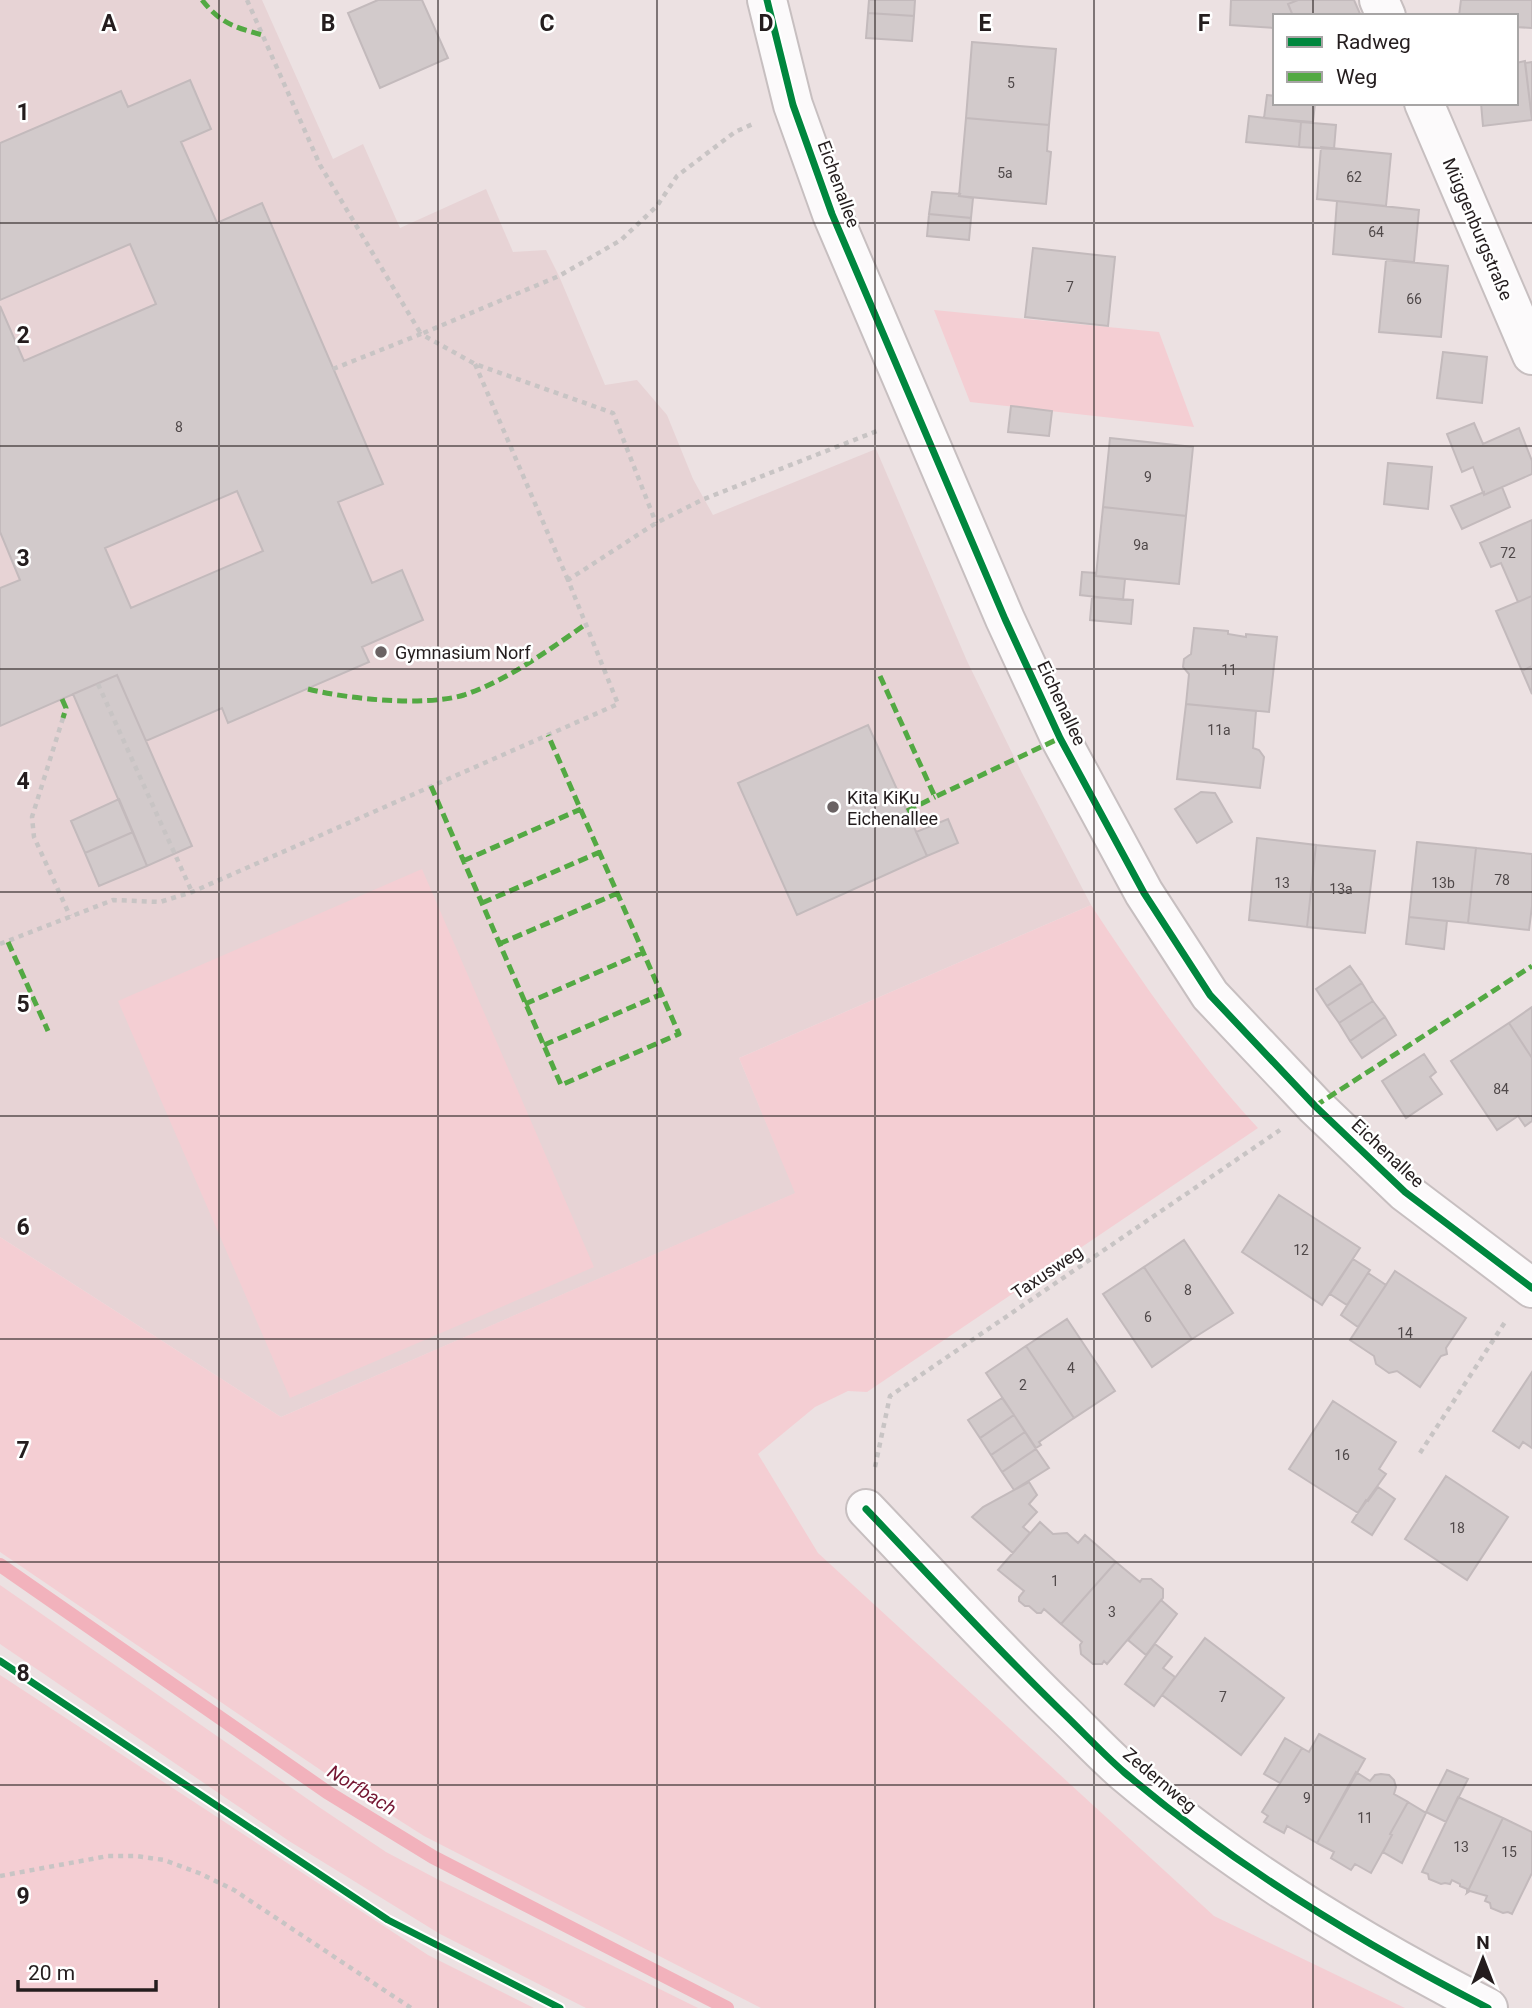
<svg xmlns="http://www.w3.org/2000/svg" width="1532" height="2008" font-family="Roboto,sans-serif">
<style>
.built{fill:#e7d3d5}
.green{fill:#f4ced3}
.lines{fill:none;stroke-linecap:round;stroke-linejoin:round}
.stream{stroke:#f2b2bc;stroke-width:14}
.building{fill:#d2cacb;stroke:#c3babc;stroke-width:2;fill-rule:evenodd}
.street-casing{stroke:#c7bfc0;stroke-width:42}
.path{stroke:#c8c4c4;stroke-width:4.5;stroke-dasharray:5 5;stroke-linecap:butt}
.street{stroke:#fcfafb;stroke-width:38}
.quiet{stroke:#53a943;stroke-width:5;stroke-dasharray:10 5;stroke-linecap:butt}
.cycleway-casing{stroke:#fff;stroke-width:11}
.cycleway{stroke:#00873e;stroke-width:7}
.grid{fill:none;stroke:#241d1e;stroke-width:2;stroke-opacity:0.55}
.poi-dot{fill:#6a6263;stroke:#fff;stroke-width:2.5}
.labels{text-anchor:middle;dominant-baseline:central;stroke-width:5;stroke-linejoin:round;paint-order:stroke}
.number-label{font-size:14px;fill:#50494a}
.street-label{font-size:18px;fill:#241d1e;stroke:#fff}
.poi-label{font-size:18px;fill:#241d1e;stroke:#fff;text-anchor:start}
.water-label{font-size:19px;font-style:italic;fill:#741632;stroke:#fff}
.grid-label{font-size:23px;text-anchor:middle;font-weight:bold;fill:#241d1e;stroke:#fff;stroke-width:5;stroke-linejoin:round;paint-order:stroke}
</style>
<rect width="100%" height="100%" fill="#ece1e2"/>
<!-- built -->
<path class="built" d="M0,0h262l71,159 30,-15 37,84 86,-39 27,63 33,-2 13,26 46,109 32,-5 30,35 26,64 20,36 163,-66 91,212 55,112 69,132 -352,153 57,135 -515,224 -281,-180z"/>
<!-- green -->
<path class="green" d="M934,310l225,22 35,95 -224,-25z
M422,869l172,398 -304,131 -172,-397z
M1091,905c51,77 104,155 167,223l-391,264 -19,-1 -33,16 -57,47 60,99 396,363 191,92h-644l-337,-172 -99,-63 -325,-221v-315l281,180 514,-224 -56,-135z
M0,1585l319,222 67,45 51,27 261,129h-112l-146,-74 -151,-93 -289,-197z
M0,1675l428,280 106,53h-534z"/>
<g class="lines">
<!-- stream -->
<path class="stream" d="M0,1565l327,227 106,65 294,151"/>
</g>
<!-- building -->
<path class="building" d="M378,0h44l26,58 -68,30 -32,-75z
M869,0h46l-1,16 -46,-3z
M1231,0h67l-10,4 5,12h-18v12l-45,-3z
M1298,0h56l7,16h-68l-5,-12z
M1461,0h71v28l-16,-1v-11h-57z
M868,13l46,3 -2,25 -46,-3z
M972,42l84,7 -7,76 -83,-7z
M1525,61l7,59 -49,6 -2,-23h35v-40z
M1532,62v58l-7,-57z
M190,80l21,49 -30,13 36,81 45,-20 121,281 -45,18 34,81 30,-13 21,50 -61,27 7,15 -141,61 -6,-15 -76,33 -29,-66 -117,51v-138l20,-8 -20,-48v-226l24,55 132,-57 -26,-60 -130,56v-157l121,-52 7,16zM237,491l26,60 -132,57 -26,-60z
M1267,95l8,1v7h40l-2,19 -49,-4z
M1249,116l52,6 -2,25 -53,-5z
M966,118l83,7 -2,26 4,1 -5,52 -87,-8z
M1301,122l35,3 -2,24 -35,-2z
M1321,147l70,7 -5,52 -69,-7z
M932,192l28,2 -1,2 14,2 -2,20 -42,-4z
M1337,201l82,9 -5,52 -81,-8z
M929,214l42,4 -2,22 -42,-4z
M1033,248l82,9 -7,69 -83,-9z
M1386,260l62,6 -7,71 -62,-5z
M1443,352l44,5 -5,46 -45,-5z
M1011,406l41,5 -3,25 -41,-4z
M1474,423l9,21 36,-16 13,33v13l-48,21 -11,-28 -11,5 -15,-38z
M1110,438l83,9 -7,69 -83,-9z
M1388,463l44,4 -4,42 -44,-5z
M1502,487l8,20 -48,22 -11,-23 33,-14v3z
M1103,507l83,9 -7,68 -83,-8z
M1532,520v76l-14,6 -17,-39 -10,4 -11,-24z
M1082,572l14,1v3l29,3 -2,21 -43,-5z
M1532,596v70l-10,5 -26,-60z
M1092,597l41,3 -2,24 -41,-4z
M1194,628l34,3v3l18,3v-3l31,3 -8,75 -83,-8 3,-30 -6,-7 1,-8 7,-5z
M1532,666v28l-10,-23z
M117,675l75,171 -45,20 -74,-172z
M1186,704l70,7 -3,37 6,2 5,7 -4,31 -83,-9z
M868,725l59,131 -130,59 -59,-132z
M1201,792l14,1 17,29 -35,21 -22,-34z
M119,799l14,33 -48,21 -14,-32z
M948,819l10,24 -31,13 -11,-24z
M133,832l14,34 -48,20 -14,-33z
M1257,838l59,7 -9,82 -58,-7z
M1417,842l59,6 -8,75 -59,-6z
M1316,845l59,6 -10,82 -58,-6z
M1476,848l56,6v52l-3,24 -61,-7z
M1409,917l38,4 -3,28 -38,-5z
M1350,966l12,17 -35,23 -11,-17z
M1362,983l11,18 -34,22 -12,-17z
M1373,1001l12,16 -35,24 -11,-18z
M1532,1007v51l-23,-35z
M1385,1017l11,18 -34,23 -12,-17z
M1509,1023l23,35v63l-7,5 -7,-10 -21,14 -46,-69z
M1424,1054l12,18 -6,5 12,17 -36,24 -24,-37z
M1279,1195l81,53 -38,57 -80,-53z
M1184,1240l49,73 -41,26 -48,-72z
M1353,1259l17,11 -23,35 -17,-11z
M1144,1267l48,72 -40,28 -49,-73z
M1395,1271l71,47 -20,30 1,6 -6,2 -21,31 -23,-16 -8,2 -13,-9 -2,-8 -24,-16z
M1368,1273l18,12 -28,42 -17,-12z
M1067,1319l48,72 -41,27 -48,-72z
M1026,1346l48,72 -35,24 2,3 -5,3 -50,-75z
M1532,1372v76l-9,-6 -4,6 -26,-17z
M1002,1398l12,17 -34,23 -12,-18z
M1333,1401l63,41 -17,27 7,5 -28,39 -69,-44z
M1014,1415l11,17 -34,23 -11,-17z
M1025,1432l11,17 -34,23 -11,-17z
M1036,1449l13,19 -35,22 -12,-18z
M1446,1476l62,41 -41,63 -62,-41z
M1029,1482l8,13 -8,9 8,8 -14,15 7,6 -17,20 -41,-36 11,-10z
M1378,1487l17,12 -23,36 -20,-13 14,-22 2,1z
M1040,1522l13,12 14,-1 11,10 7,-8 31,27 -55,62 -17,-15 -3,4h-4l-8,-7h-4l-6,-5v-4l5,-6 -26,-21z
M1116,1562l24,20 2,-3h9l12,10v9l-56,66 -3,-3 -2,3h-9l-12,-10 -1,-9 2,-3 -21,-18z
M1161,1600l16,14 -31,41 -18,-15z
M1205,1638l79,60 -43,57 -79,-60z
M1155,1644l17,13 -9,11 12,9 -21,29 -29,-22z
M1319,1734l46,25 -48,84 -30,-17 -3,7 -20,-11 4,-6 -6,-4 40,-64 7,4z
M1285,1738l17,10 -22,35 -16,-9z
M1447,1770l21,9 -22,43 -20,-10z
M1356,1772l14,9 5,-6 6,-1 8,1 5,5 2,7 -2,7 14,8 -18,32 2,1 -21,38 -16,-9 -4,6 -20,-12 3,-6 -17,-9z
M1458,1797l45,21 -36,75v-4l-7,-3v-2l-8,-4 -2,4 -5,-1 -4,1 -12,-5 -1,-5 -6,-2z
M1408,1802l18,11 -24,50 -19,-11 9,-17 -2,-1z
M1503,1818l29,14v41l-20,41 -4,-2 -5,1 -12,-5 -1,-5 -5,-2 2,-5 -17,-5 -3,2z"/>
<g class="lines">
<!-- street casing -->
<g class="street-casing">
<path id="street" d="M767,0l26,105 39,109 173,405 55,119 84,155 66,102 105,111 90,86 127,96
M1379,0l7,16
M1424,103l108,252
M866,1509c64,67 127,136 194,201 22,21 42,43 65,63 110,93 234,169 363,235"/>
</g>
<!-- path -->
<path class="path" d="M247,0l73,165 101,169 138,-58 62,-36 36,-34 20,-30 58,-44 20,-9
M475,364l93,216
M333,369l88,-35 54,30 138,49 43,110
M98,684l94,208
M63,718l-31,99 2,20 36,79
M0,944l113,-44 47,2 32,-10 426,-188 -50,-124 88,-57 48,-24 173,-68
M1420,1453l85,-131
M875,1467l15,-71 390,-266
M0,1876l108,-20h28l28,4 35,13 35,17 177,118"/>
<!-- street -->
<use href="#street" class="street"/>
<!-- quiet -->
<path class="quiet" d="M202,0c19,24 33,27 60,35
M880,676l55,121 125,-59
M308,689c39,10 117,18 156,6 44,-15 85,-45 122,-71
M62,699l4,9 -3,10
M431,786l130,299 118,-51 -131,-299
M907,811l28,-14
M463,861l118,-52
M482,903l118,-51
M8,942l40,89
M499,944l119,-51
M525,1004l119,-52
M544,1045l118,-51
M1315,1106l217,-140"/>
<!-- cycleway casing -->
<g class="cycleway-casing">
<path id="cycleway" d="M767,0l26,105 39,109 173,405 55,119 84,155 66,102 105,111 90,86 127,96
M866,1509c64,67 127,136 194,201 22,21 42,43 65,63 110,93 234,169 363,235
M0,1661l388,259 172,88"/>
</g>
<!-- cycleway -->
<use href="#cycleway" class="cycleway"/>
</g>
<!-- grid -->
<path class="grid" d="M219,0v2008M438,0v2008M657,0v2008M875,0v2008M1094,0v2008M1313,0v16M1313,103v1905M0,223h1532M0,446h1532M0,669h1532M0,892h1532M0,1116h1532M0,1339h1532M0,1562h1532M0,1785h1532"/>
<!-- markers -->
<g class="poi-dot">
<circle cx="381" cy="652" r="7"/>
<circle cx="833" cy="807" r="7"/>
</g>
<g class="labels">
<!-- number labels -->
<g class="number-label">
<text x="1011" y="83">5</text>
<text x="1005" y="173">5a</text>
<text x="1354" y="177">62</text>
<text x="1376" y="232">64</text>
<text x="1070" y="287">7</text>
<text x="1414" y="299">66</text>
<text x="179" y="427">8</text>
<text x="1148" y="477">9</text>
<text x="1141" y="545">9a</text>
<text x="1508" y="553">72</text>
<text x="1229" y="670">11</text>
<text x="1219" y="730">11a</text>
<text x="1502" y="880">78</text>
<text x="1282" y="883">13</text>
<text x="1443" y="883">13b</text>
<text x="1341" y="889">13a</text>
<text x="1501" y="1089">84</text>
<text x="1301" y="1250">12</text>
<text x="1188" y="1290">8</text>
<text x="1148" y="1317">6</text>
<text x="1405" y="1333">14</text>
<text x="1071" y="1368">4</text>
<text x="1023" y="1385">2</text>
<text x="1342" y="1455">16</text>
<text x="1457" y="1528">18</text>
<text x="1055" y="1581">1</text>
<text x="1112" y="1612">3</text>
<text x="1223" y="1697">7</text>
<text x="1307" y="1798">9</text>
<text x="1365" y="1818">11</text>
<text x="1461" y="1847">13</text>
<text x="1509" y="1852">15</text>
</g>
<!-- street labels -->
<g class="street-label">
<text transform="translate(839 184) rotate(70)">Eichenallee</text>
<text transform="translate(1478 229) rotate(67)">Müggenburgstraße</text>
<text transform="translate(1062 703) rotate(65)">Eichenallee</text>
<text transform="translate(1388 1153) rotate(43)">Eichenallee</text>
<text transform="translate(1047 1272) rotate(-34)">Taxusweg</text>
<text transform="translate(1160 1780) rotate(40)">Zedernweg</text>
</g>
<!-- poi labels -->
<g class="poi-label">
<text x="395" y="652">Gymnasium Norf</text>
<text x="847" y="797">Kita KiKu<tspan x="847" dy="21">Eichenallee</tspan></text>
</g>
<!-- water labels -->
<g class="water-label">
<text transform="translate(362 1790) rotate(32)">Norfbach</text>
</g>
</g>
<g class="grid-label">
<text x="109" y="31">A</text>
<text x="328" y="31">B</text>
<text x="547" y="31">C</text>
<text x="766" y="31">D</text>
<text x="985" y="31">E</text>
<text x="1204" y="31">F</text>
<text x="23" y="120">1</text>
<text x="23" y="343">2</text>
<text x="23" y="566">3</text>
<text x="23" y="789">4</text>
<text x="23" y="1012">5</text>
<text x="23" y="1235">6</text>
<text x="23" y="1458">7</text>
<text x="23" y="1681">8</text>
<text x="23" y="1904">9</text>
</g>
<!-- legend -->
<rect x="1273" y="14" width="245" height="91" fill="#ffffff" stroke="#a7a5a5" stroke-width="2"/>
<rect x="1287" y="37" width="35" height="10" fill="#00873e" stroke="#a7a5a5" stroke-width="2"/>
<text x="1336" y="49" font-size="21" fill="#241d1e">Radweg</text>
<rect x="1287" y="72" width="35" height="10" fill="#53a943" stroke="#a7a5a5" stroke-width="2"/>
<text x="1336" y="84" font-size="21" fill="#241d1e">Weg</text>
<!-- north arrow -->
<g transform="translate(1483 1959)" stroke="#ffffff" stroke-width="5" paint-order="stroke">
<path d="M0-5L12 26L0 18L-12 26Z" fill="#241d1e"/>
<text y="-10" font-size="19" font-weight="bold" text-anchor="middle" fill="#241d1e">N</text>
</g>
<!-- scale -->
<path d="M18 1980v10h138v-10" fill="none" stroke="#241d1e" stroke-width="3.5"/>
<text x="28" y="1980" font-size="21" fill="#241d1e" stroke="#ffffff" stroke-width="5" paint-order="stroke">20 m</text>
</svg>
